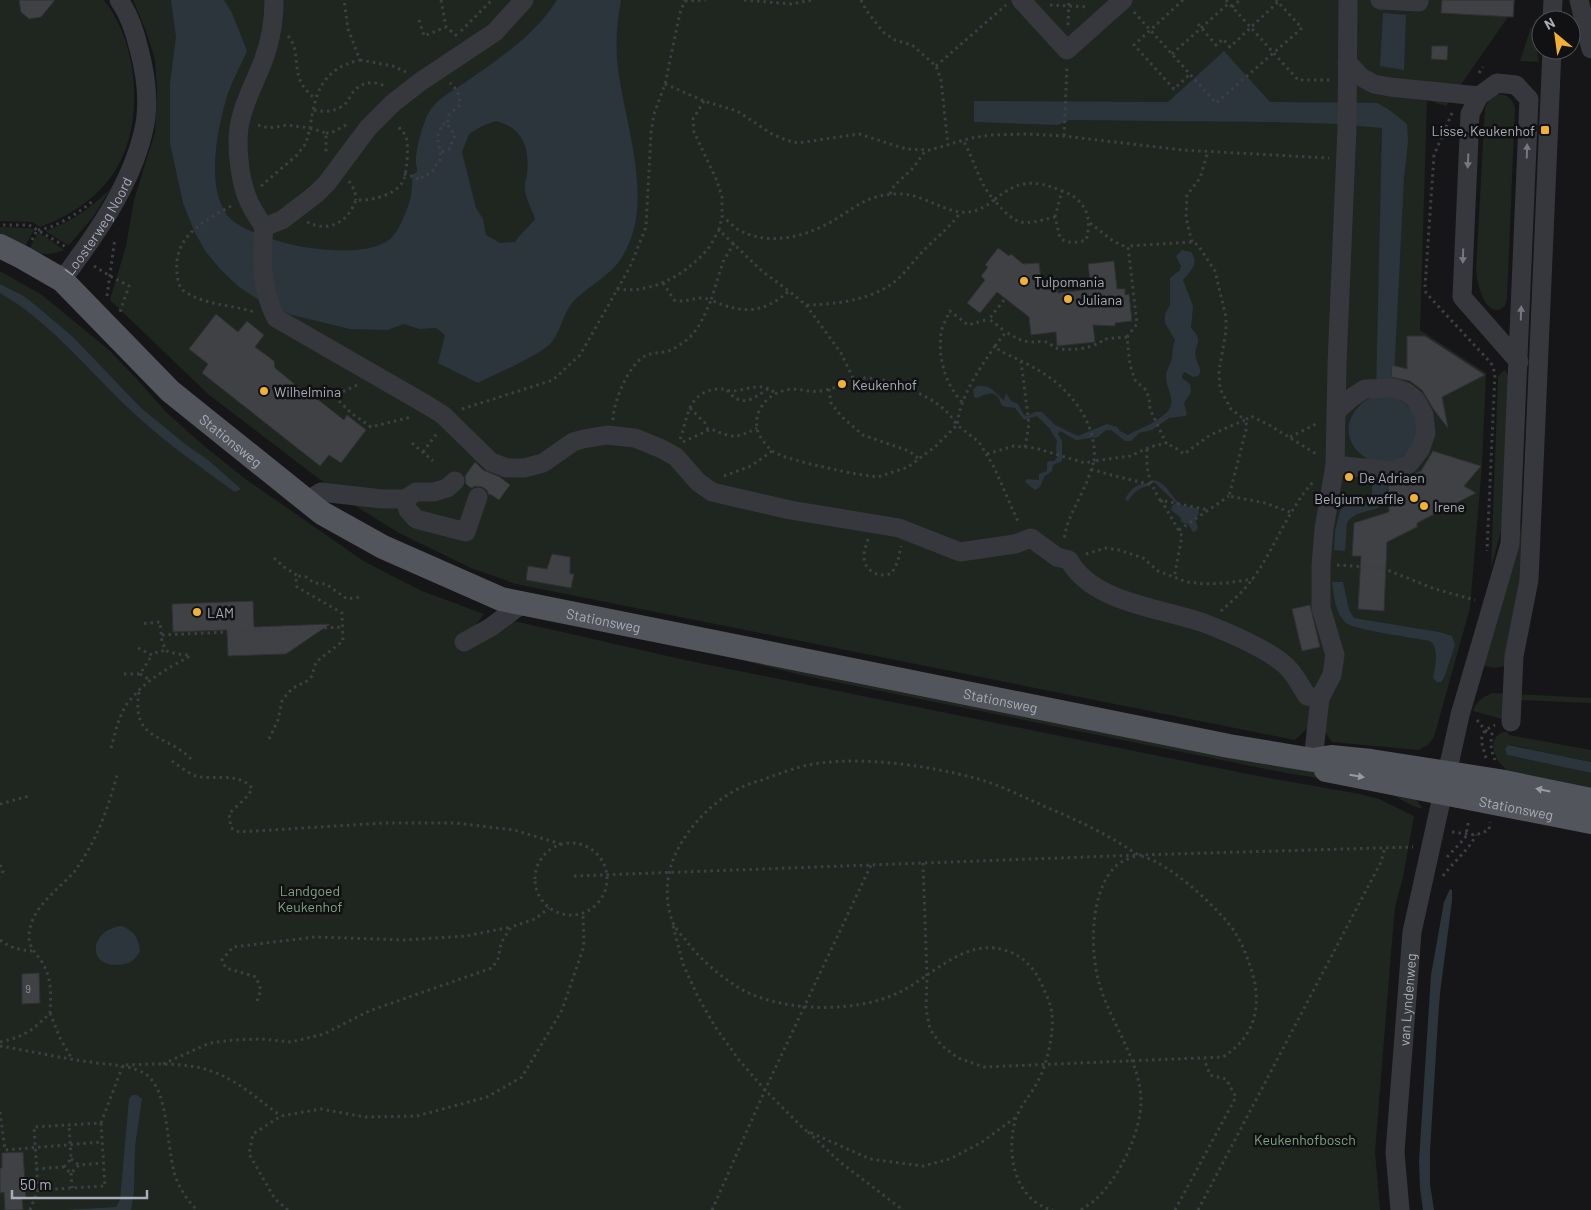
<svg xmlns="http://www.w3.org/2000/svg" width="1591" height="1210" font-family="Barlow,sans-serif">
<style>
.green{fill:#1e261f}
.water{fill:#2c353c;fill-rule:evenodd}
.building{fill:#404145;stroke:#303034}
.lines{fill:none;stroke-linecap:round;stroke-linejoin:round}
.path{stroke:#3d3f44;stroke-width:3;stroke-dasharray:2.5 4;stroke-linecap:butt}
.minor{stroke:#37383d;stroke-width:19}
.major{stroke:#53555c;stroke-width:24}
.oneway{fill:#757881}
.oneway2{fill:#979ba6}
.poi-dot{fill:#f2b134;stroke:#111113;stroke-width:2}
.labels{text-anchor:middle;dominant-baseline:central;stroke-width:5;stroke-linejoin:round;paint-order:stroke}
.number-label{font-size:11px;fill:#8e929b}
.poi-label{font-size:14px;fill:#a8adb8;stroke:#111113;text-anchor:start}
.street-label{font-size:14px;fill:#a8adb8;stroke:#111113}
.park-label{font-size:14px;fill:#7fa381;stroke:#111113}
</style>
<rect width="100%" height="100%" fill="#161618"/>
<!-- green -->
<path class="green" d="M0,0h104c36,45 42,129 7,177 -18,24 -43,40 -71,50l-8,-5 -32,-1z
M133,0h1382l-1,17h-6l-62,89 -19,-6 -7,230 66,43 -4,92 -12,143 -36,129 -6,8 -10,5 -86,-8 -10,-14 -12,-2 -15,14 -779,-156 -45,-16 -72,-35 -47,-29 -144,-110 -98,-94 16,-54 8,-46 21,-68 2,-41 -2,-31 -9,-29z
M1531,27l1,1 7,34 -19,-1z
M1497,94c10,0 16,5 18,14l-8,190 -2,8c-19,17 -29,-25 -29,-37l9,-161 4,-9z
M111,188l-18,29 -23,27 -2,1 -23,-14c26,-9 46,-23 66,-43z
M0,227l30,1 4,2 -10,18 -24,-11z
M40,233l24,17c-12,5 -23,6 -35,0l8,-16z
M0,271l42,24 39,32 28,23 27,28 30,34 37,33 41,33 121,84 57,29 62,23 -10,13 40,-6 171,39 578,117 97,17 19,5 35,17 -11,61 -8,30 -4,46 -16,199 5,58h-1380v-918l56,30 -32,-26 -24,-12z
M1505,370l4,8 -6,128 -2,25 -10,37 7,-192z
M1523,518v52l-14,95 -13,3 -12,-2 33,-121z
M713,653l689,136 11,7 10,13c-15,-3 -23,-12 -35,-16 -34,-9 -68,-15 -102,-20l-485,-98z
M1493,693l98,5v5l-72,-3 -17,19 -29,-8c3,-10 11,-15 20,-18z
M1503,732h4l2,3 82,15v12l-81,-17 -5,4 2,6 84,18v20l-85,-22c-2,-5 -5,-6 -8,-10 -6,-11 -8,-24 5,-29z"/>
<!-- water -->
<path class="water" d="M171,0h53l8,13 15,38c-6,14 -14,28 -19,42 -10,32 -23,92 -1,122 13,17 63,31 84,33 22,3 58,6 78,-8 10,-7 19,-32 22,-44 1,-7 1,-15 2,-22l4,-2c0,-3 0,-5 -1,-8 -1,-12 6,-37 11,-48 8,-17 25,-24 40,-35 33,-23 68,-46 90,-81h64c-4,23 -6,45 -3,68 7,58 38,136 4,189 -12,20 -35,29 -50,46 -9,11 -11,28 -21,40 -12,13 -56,31 -73,40l-40,-20 7,-28 -9,-7 -17,1 -15,-5 -17,6 -37,-1 -58,-14 -33,-15 -20,-13 -18,-17 -15,-18 -11,-19 -12,-30 -13,-60v-59l6,-47zM496,121c27,7 34,27 31,54 -1,5 -3,9 -2,15 1,10 7,19 10,29 -6,8 -14,14 -20,23l-15,1 -14,-8 -3,-16 -7,-11 -14,-56 7,-18 13,-8z
M1383,13l23,2 -2,55 -24,-4z
M1224,51l46,51 107,1 11,6 19,15 1,18 -4,36 -11,218c34,16 31,52 -2,67l-3,18 -1,22c-12,10 -32,6 -40,20l-2,28 -11,-1 1,-19 5,-20 2,-3 30,-14 1,-32c-35,-17 -31,-52 3,-67l6,-267 -44,-4 -64,-2 -205,-2 -11,5 -84,-3v-21l194,1z
M1182,250l9,2c9,12 -1,19 -8,28l10,26 -2,22c15,15 1,18 5,30 1,6 5,9 4,15l-2,3 -5,1 -8,-5 -2,1 -1,5 8,6 1,8 -7,11 3,11 -2,2 -16,2 -17,12 -13,3 -8,8h-6l-14,-11h-5l-8,7 -22,3 -16,-9 -2,3 4,7v20l-9,4 -1,6 -8,6 -4,10 -5,3 -10,-8 2,-3 12,1v-6l8,-3v-8l2,-2h5l3,-3 -1,-11 1,-6 -8,-13 -12,-12 -13,4 -9,-12c-4,-1 -9,0 -12,-2 -2,-1 -3,-5 -4,-7 -5,-10 -14,-4 -22,-1l-3,-1 -1,-7 4,-4c15,-2 16,6 27,14l2,-7 5,8 7,3 6,11 4,1 7,-4h7l13,13 23,11 29,-12 10,3 3,4 8,4c12,-7 26,-11 37,-21 14,-13 1,-23 1,-37 0,-6 4,-12 6,-18 1,-8 0,-12 3,-19l-10,-17v-9l5,-9v-27l10,-8 1,-4 -5,-10z
M0,284l24,12 15,12 34,29 68,71 44,36 23,16 33,29 -6,3c-38,-27 -81,-58 -113,-90 -40,-39 -74,-81 -122,-109z
M1153,480c13,2 17,15 26,23 6,5 12,3 19,6l1,5 -4,5 3,9 -2,3 -3,1 -5,-8 -7,-2v-4l-10,-8 1,-4 4,-3 -22,-21c-14,9 -16,4 -26,19l-2,-1 -1,-1c3,-5 7,-11 12,-13 6,-3 11,-2 16,-6z
M1332,582h11l6,28 5,8 85,14 13,4 3,9 -11,33 -3,4h-4l-4,-4c2,-12 7,-29 -3,-37 -14,-3 -76,-11 -84,-18 -11,-10 -12,-27 -14,-41z
M1508,745l83,17v11l-84,-18 -2,-6z
M1450,889l2,1v11l-12,92 -2,27 -8,131v33l4,26h-11l-3,-22 -1,-27 12,-186 13,-73z
M122,926c13,6 16,11 18,25 -5,10 -11,13 -22,14 -34,1 -26,-37 4,-39z
M132,1095h5l5,4 -7,47 -1,45 -3,19h-68l53,-3 4,-7 9,-101z"/>
<!-- building -->
<path class="building" d="M19,0h36l-14,17 -12,2 -8,-7z
M1442,0h72l-1,17 -72,-4z
M1432,46h16l-1,14 -16,-1z
M998,248l11,8 2,-2 12,10 16,-1 2,16 15,-2 2,16 33,-4 -3,-25 26,-3 3,28h8v6l4,-1 3,27 -17,2v3l-22,-1 2,17 -38,4 -1,-14 -25,3 -2,-18 -32,-25 -17,21 -13,-10 18,-23 -4,-4 7,-9 -3,-2z
M216,314l22,18 9,-11 17,14 -9,12 19,14 1,7 33,27h4l32,25 3,-5 19,15 -25,33 -12,-8 -9,11 -118,-93 6,-9 -19,-15z
M1407,336h18l60,39 -43,22 6,31 -14,-18 -12,-20 -12,-9 -19,-4 1,-12 15,4z
M1433,451l48,15 -17,20 12,7 -59,30v4l-30,15 -3,69 -26,-2 3,-53h-9l2,-33 35,-11 -1,-30 15,-3 18,-8z
M475,462l8,8 17,7 10,8 -11,15 -9,-6 -1,1 -2,-5 -5,-3 -6,-1 -5,2 -5,-4 -1,-8z
M552,554l18,3v17h4l-3,14 -45,-8 2,-14 19,3z
M253,601l1,26 76,-3 -44,30 -58,2 -1,-26 -54,2 -1,-28z
M1310,605l10,42 -18,4 -10,-42z
M39,973l1,30 -18,1v-30z
M23,1152l3,46h-4l1,12h-18l-1,-18 -4,1v-25h2v-15z"/>
<g class="lines">
<!-- path -->
<path class="path" d="M441,0l5,27 11,9
M744,0l47,4 21,-4
M861,0l5,10 17,22 12,8 17,5 24,21 5,14 7,65
M1183,0l-49,45 40,44 16,-15
M1226,0l72,80h32
M685,1l21,-1
M1050,5l38,2
M1232,7l8,-7
M1134,12l82,91 86,-75 -26,-28
M419,20l5,16 22,-9
M1198,24l18,21 7,-6 7,8 50,-47
M1068,25l1,-25
M461,31l31,-31
M288,36c11,12 6,29 12,44 3,8 9,13 15,19
M1172,54l57,-51
M360,60l33,6 13,6
M936,66l70,-61
M1479,73l4,-6
M665,84l39,17 33,10 35,23 14,6 12,3 61,-9 47,15 24,1 41,-12 21,-3 34,-1 38,2 118,14 147,8
M704,101l-11,18 1,13 23,49 5,16v19c5,4 10,9 15,13 29,17 64,9 92,-6 24,-13 34,-27 65,-29 40,-3 61,38 100,6 -16,-18 -19,-39 -31,-60
M314,110c9,2 18,2 27,-3 8,-4 9,-13 15,-18 8,-8 21,-8 30,-2
M1452,113l-18,42 -9,132 1,6 65,70 4,10 -8,178
M258,125l11,3 18,-3 23,3c5,-36 12,-59 50,-68l-12,-31 -4,-29
M326,133h5l15,-8
M1064,136l3,-70
M442,152l7,-3 6,-14 -8,-11
M404,174l11,3 5,3 3,-4c5,-1 12,-5 13,-11l4,-3c2,-12 -3,-18 -2,-26 0,-4 3,-8 4,-12h5l2,-9 11,-10c0,-9 -3,-16 -10,-22
M349,181l6,10 1,9
M261,186l36,-31 9,-12 4,-15 16,5v21
M890,194l4,-8 19,-18 13,-18
M231,206c-27,15 -58,30 -54,67 1,9 2,16 10,20 20,12 45,12 67,19
M1055,217l7,-26c23,8 31,26 24,49 -9,3 -18,4 -26,-2l-5,-21c-33,8 -37,11 -61,-17 24,-20 40,-21 68,-9
M307,222c22,11 41,0 49,-22 14,1 37,-4 46,-17 5,-7 7,-38 4,-46 -2,-5 -6,-8 -9,-12
M1090,223l23,18 15,7
M3,225h26l37,22
M38,230c18,-2 42,-18 56,-30
M719,230l3,-14
M32,240l5,-10
M1192,242l-6,-24 1,-23 13,-17 8,-27
M94,266l16,10 19,10 -9,26
M663,283l11,17c15,4 21,-6 37,0l12,-38 11,-19
M617,289c34,5 67,-13 90,-39 5,-6 8,-14 12,-20l44,42 26,19
M107,296l8,-58
M1004,300l-15,19 17,13
M807,305c31,-1 68,-5 92,-27 9,-9 17,-20 26,-29 12,-12 25,-22 35,-36
M1127,337l10,-13 -9,-78 64,-4 6,3 17,26 11,46v14l-7,40 1,18 11,20 14,11 -35,15 -26,19 -7,-5 -11,-6
M995,346l11,-14c8,5 15,9 25,10 5,0 11,-1 16,0 3,1 6,5 9,6 12,4 41,0 48,-9l23,-2 3,28 5,15 11,10 3,8 1,11 16,34 -16,4 -20,9 -36,5c-3,9 -6,19 -10,27 -8,18 -18,33 -20,53
M1021,361l8,63 -4,23
M357,385l-23,11 17,17 20,14 40,-10
M829,389l2,14 10,13 22,19 46,16 10,8
M727,390c15,18 24,10 41,-1
M962,402c-17,-18 -24,-44 -21,-69 1,-7 6,-15 9,-22l18,14 21,-6
M690,408l15,15 3,7
M462,409l91,-29 27,-25 50,-88 16,-40 5,-94 3,-19 11,-30 15,-71 5,-13
M613,420c0,-18 16,-56 32,-64 6,-3 12,-3 19,-4 7,-1 14,-6 20,-10 15,-11 20,-26 27,-42 31,14 52,14 78,-9l17,14 35,48 13,27
M1290,437l28,-14
M680,439c5,-12 6,-27 14,-38 6,-8 18,-13 28,-12 3,1 8,2 11,2 15,-1 29,-10 42,2
M683,442l28,-13c22,9 24,10 46,-1
M412,443l21,18
M1147,449c-1,22 2,32 13,51l49,10
M423,452l14,-19
M987,454l27,-8 21,2 50,15 9,-2c4,-37 -24,-73 -56,-91 -12,-7 -25,-13 -38,-19l-5,-5c-17,25 -34,49 -38,79l22,17 15,25 25,57
M1091,469c20,7 40,10 60,16
M724,476l27,-10 21,-15c-6,-6 -13,-14 -15,-22 -3,-20 11,-35 29,-39 11,-3 23,3 34,1 17,-2 31,-13 48,-13 19,0 52,14 68,25 9,6 15,13 21,22l-21,21 -28,21 -30,10 -28,-4 -44,-10 -24,-7 -10,-5
M1161,500l21,36 -8,42
M1290,512l-25,-9 -36,-7 18,-70 -2,-6 6,-4 18,9 49,30
M1179,530l50,-34
M868,539c-1,5 -4,11 -4,16 -1,16 16,24 28,18l6,-12 3,-15
M1086,554l20,-6 13,2 24,8 15,13 29,11 19,2 21,-1 26,-4
M274,558l10,9 14,9
M1337,565l45,3 53,21 40,11
M1221,611c11,-10 24,-21 33,-34 22,-31 34,-68 60,-96
M162,635l181,-8
M138,648l14,7 7,-4h8
M124,674h16l12,-19
M140,674l10,6
M139,692c-8,50 27,41 52,67
M1477,720l8,10 7,4c-2,10 -1,17 3,26
M269,739l9,-19 4,-19 5,-7 6,-6 14,-7 5,-5 4,-14 27,-21 -1,-28 -45,-26 -1,-8 2,-3 8,1 8,6 12,1 21,15 13,-2
M111,748c4,-14 7,-29 14,-41 15,-23 39,-37 62,-49l3,-3 -13,-1 -10,-3 -5,-9 -2,-20 -20,2
M1486,758l-5,-18 4,-10 10,-5
M172,761c7,5 16,12 24,15 18,5 41,-5 56,12 -2,8 -16,18 -23,26l2,14 8,4 145,-9h71l59,7 47,14
M0,804l29,-8
M1452,832l24,3 13,-5 1,-8
M535 879a36 36 0 1 1 72 0a36 36 0 1 1-72 0Z
M1447,857l18,-19 4,-18
M923,863l4,114 -1,32 4,20 11,16 17,13 26,9 239,-10c27,-18 37,-40 32,-73 -4,-17 -10,-35 -19,-50 -13,-22 -57,-61 -80,-72 -7,-4 -14,-5 -21,-9 -28,-19 -58,-33 -89,-46 -23,-10 -47,-23 -72,-29 -43,-12 -108,-21 -153,-15 -20,2 -40,10 -59,17 -7,2 -15,4 -22,8 -28,13 -56,43 -67,72 -7,18 -8,41 -1,60 2,7 8,14 13,19 13,18 32,35 51,47 42,27 120,28 164,6 32,-16 65,-54 104,-42 18,5 30,17 38,35 4,9 9,19 10,29 2,19 -5,51 -14,67 -7,14 -19,26 -23,40 -9,34 0,80 38,89
M0,865l3,6 -3,6
M574,876l565,-21 274,-8
M1443,876c10,-14 25,-25 33,-41
M673,926l10,38 15,33 18,31 23,32 26,30 40,40 65,29 53,7 27,-7 32,-17 34,-25
M0,940c10,8 20,10 32,11
M257,1001l4,-11 -5,-13 -30,-9 -4,-8 11,-13 82,-10 91,3 60,-4 45,-9
M50,1013l10,25 12,21
M0,1042c25,-6 32,-11 50,-29 1,-18 2,-35 -8,-51 -6,-9 -13,-14 -13,-26 1,-28 28,-45 45,-64 7,-9 13,-20 18,-29 12,-22 19,-47 26,-71
M0,1046c30,5 60,12 90,16 18,3 35,2 52,10 31,15 22,86 37,113 4,9 11,18 18,25
M163,1064l47,-21 23,-3 28,-1 30,3 33,-8 45,-23 123,-43 6,-9 3,-16 10,-16 24,-8 14,-11
M0,1112l5,38 97,-8
M101,1123l4,63 -67,4 -4,-63z
M101,1123l22,-58c33,-1 71,-4 100,11 21,10 40,27 58,40
M808,1132l32,30 63,48
M71,1159l8,6
M64,1167l7,-8 -2,-34
M36,1169l27,-2 8,6 8,-8 24,-2
M71,1173l1,15
M30,1210l8,-20
M288,1210l-13,-11 -26,-45 4,-20 28,-18 40,-7 44,8 52,-1 70,-19 35,-20 40,-67 22,-64 -1,-32
M712,1210l53,-120 106,-225
M1081,1210c5,-4 11,-7 15,-11 24,-23 45,-66 45,-99 -1,-40 -31,-78 -42,-117 -9,-32 -9,-88 14,-114 6,-7 14,-10 23,-13
M1175,1210l61,-113 -10,-18 -16,-4 -6,-16
M1198,1210l183,-348 4,-15"/>
<!-- minor -->
<g class="minor">
<path d="M524,0l-29,32 -75,50 -27,21 -25,25 -41,55 -11,11 -34,26 -18,7c-3,31 -3,62 12,91l151,87 16,10 48,47 16,6h17l19,-5 30,-21 10,-3 24,-4 28,3 27,11 14,8 22,25 14,10 78,18 109,18 61,24 55,-8 16,-6 26,19 12,3c23,43 93,48 135,63 23,9 63,26 81,42 9,7 16,22 22,31l13,2"/>
<path d="M1021,0l46,50 56,-50"/>
<path d="M1380,0l39,2v-2"/>
<path d="M1579,0l12,49"/>
<path d="M1552,20l1,-20"/>
<path d="M1347,62l14,15 13,7 16,3 89,9"/>
<path d="M264,227c-6,-9 -13,-19 -17,-30 -8,-20 -12,-59 -6,-79 4,-17 12,-32 18,-47 10,-22 15,-47 15,-71"/>
<path id="s1" d="M62,280c33,-44 68,-93 81,-147 7,-27 3,-58 -4,-84 -4,-17 -10,-35 -20,-49"/>
<path d="M1335,465l56,6 18,-7 11,-14 6,-17 -2,-18 -9,-16 -9,-7 -11,-4 -30,1 -14,9 -14,13"/>
<path d="M405,499l3,11 8,9 50,13 12,-35"/>
<path d="M307,501l14,-9 61,7h23l11,-7h18l13,-4 8,-7"/>
<path d="M464,642l27,-15 31,-23"/>
<path d="M1511,722l3,-66 15,-76 23,-530"/>
<path d="M1313,760l7,-62 12,-23 3,-20 -14,-47v-43l3,-36 11,-64 2,-101 10,-237 1,-127"/>
<path id="s2" d="M1400,1210l-5,-58 17,-220 48,-217 50,-171 19,-445 -13,-14 -19,-2 -18,13 -9,18 -8,183 57,65"/>
</g>
<!-- major -->
<g class="major">
<path id="s3" d="M0,246l22,11 40,23 108,111 152,122 61,34 118,52 728,147 84,14 18,-3 40,4 128,20 92,19"/>
<path id="s4" d="M1326,770l265,52"/>
</g>
</g>
<!-- one-way arrows -->
<defs><path id="oneway-solid" d="M-6-.8H1V-3.2L6.5 0L1 3.2V.8H-6Z" transform="scale(1.25)"/></defs>
<g class="oneway">
<use href="#oneway-solid" transform="translate(1527 151) rotate(-88)"/>
<use href="#oneway-solid" transform="translate(1468 161) rotate(93)"/>
<use href="#oneway-solid" transform="translate(1463 256) rotate(92)"/>
<use href="#oneway-solid" transform="translate(1521 313) rotate(-88)"/>
</g>
<g class="oneway2">
<use href="#oneway-solid" transform="translate(1357 776) rotate(10)"/>
<use href="#oneway-solid" transform="translate(1543 790) rotate(-168)"/>
</g>
<!-- markers -->
<g class="poi-dot">
<rect x="1540" y="125" width="10" height="10" rx="2.5"/>
<circle cx="1024" cy="281" r="5"/>
<circle cx="1068" cy="299" r="5"/>
<circle cx="842" cy="384" r="5"/>
<circle cx="264" cy="391" r="5"/>
<circle cx="1349" cy="477" r="5"/>
<circle cx="1414" cy="498" r="5"/>
<circle cx="1424" cy="506" r="5"/>
<circle cx="197" cy="612" r="5"/>
</g>
<g class="labels">
<!-- number labels -->
<g class="number-label">
<text x="28" y="988">9</text>
</g>
<!-- poi labels -->
<g class="poi-label">
<text x="1535" y="130" text-anchor="end">Lisse, Keukenhof</text>
<text x="1034" y="281">Tulpomania</text>
<text x="1078" y="299">Juliana</text>
<text x="852" y="384">Keukenhof</text>
<text x="274" y="391">Wilhelmina</text>
<text x="1359" y="477">De Adriaen</text>
<text x="1404" y="498" text-anchor="end">Belgium waffle</text>
<text x="1434" y="506">Irene</text>
<text x="207" y="612">LAM</text>
</g>
<!-- street labels -->
<g class="street-label">
<text stroke="none"><textPath href="#s1" startOffset="65">Loosterweg Noord</textPath></text>
<text stroke="none"><textPath href="#s3" startOffset="304">Stationsweg</textPath></text>
<text stroke="none"><textPath href="#s3" startOffset="724">Stationsweg</textPath></text>
<text stroke="none"><textPath href="#s3" startOffset="1129">Stationsweg</textPath></text>
<text stroke="none"><textPath href="#s4" startOffset="194">Stationsweg</textPath></text>
<text stroke="none"><textPath href="#s2" startOffset="211">van Lyndenweg</textPath></text>
</g>
<!-- park labels -->
<g class="park-label">
<text x="310" y="890">Landgoed<tspan x="310" dy="16">Keukenhof</tspan></text>
<text x="1305" y="1139">Keukenhofbosch</text>
</g>
</g>
<!-- north arrow -->
<g transform="translate(1556 35) rotate(331)"><circle r="24" fill="#111113" stroke="#4d4f55"/>
<path d="M0-4L9 19L0 12L-9 19Z" fill="#f2b134"/>
<text y="-8" font-size="14" font-weight="bold" text-anchor="middle" fill="#a8adb8">N</text>
</g>
<!-- scale -->
<path d="M12 1190v8h135v-8" fill="none" stroke="#a8adb8" stroke-width="2.5"/>
<text x="20" y="1190" font-size="15" fill="#a8adb8" stroke="#111113" stroke-width="4" paint-order="stroke">50 m</text>
</svg>
